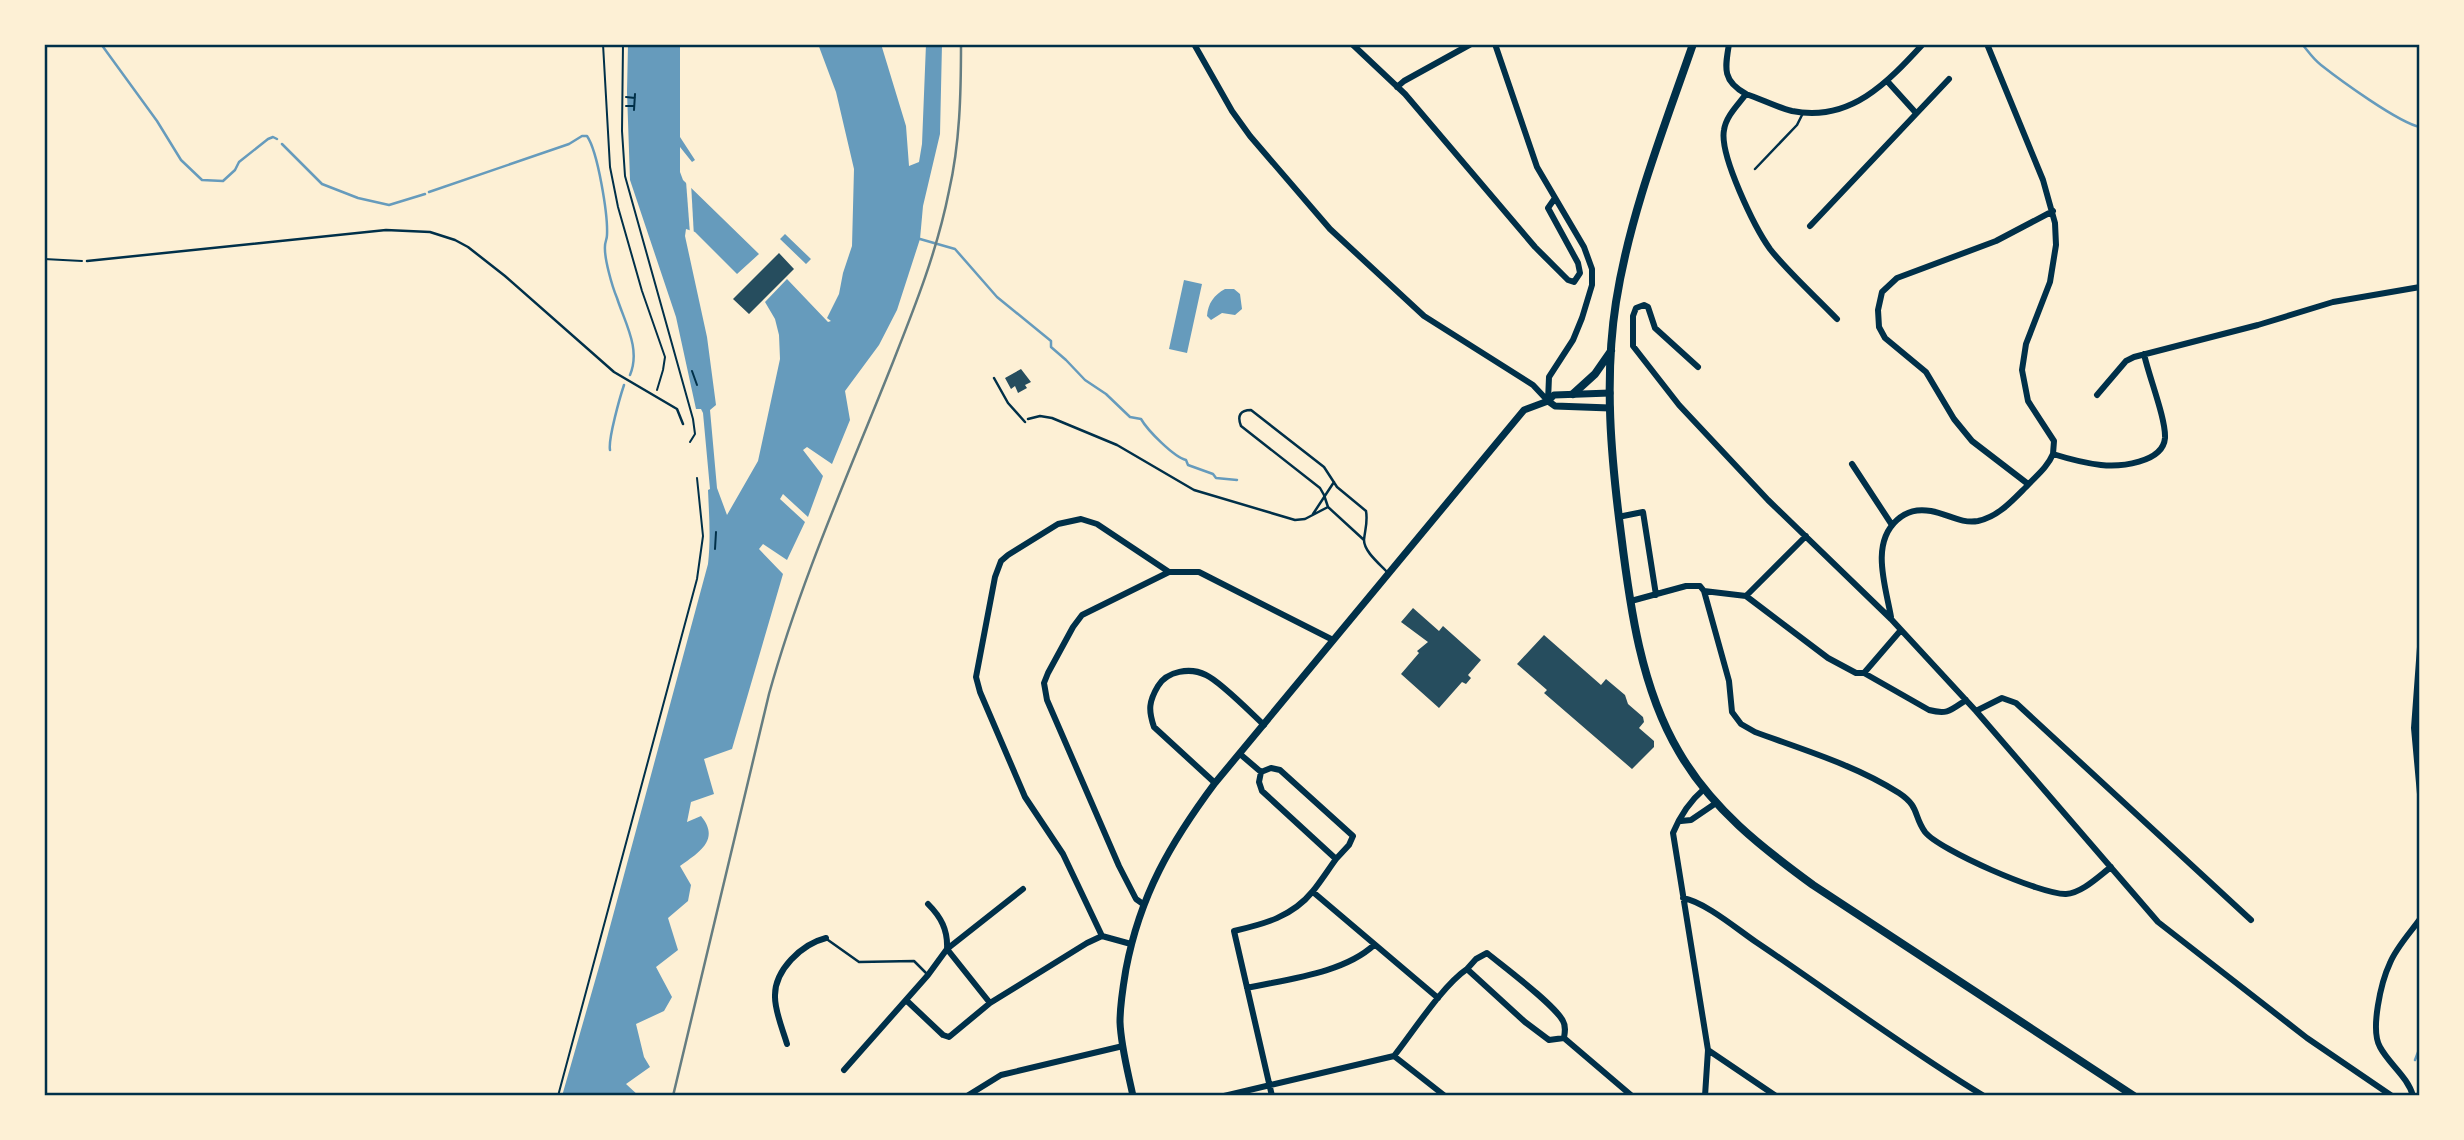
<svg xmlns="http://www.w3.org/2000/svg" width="2464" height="1140" font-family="'Playfair Display',serif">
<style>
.water{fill:#669bbc}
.pier{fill:#fdf0d5}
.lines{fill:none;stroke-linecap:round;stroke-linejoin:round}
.stream{stroke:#669bbc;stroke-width:2.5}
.building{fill:#264d5e}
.path{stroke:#003049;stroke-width:2}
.service{stroke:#003049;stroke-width:2.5}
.minor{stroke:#003049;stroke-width:6}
.tertiary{stroke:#003049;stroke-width:7}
.secondary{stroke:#003049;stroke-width:8}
.rail{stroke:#657d81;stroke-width:2.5}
.neatline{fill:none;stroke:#003049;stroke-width:2.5}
</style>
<rect width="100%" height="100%" fill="#fdf0d5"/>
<!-- water -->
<path class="water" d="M628,44h52v93l15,23 -3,2 -12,-15v25l3,8 76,74 -22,20 -42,-42 -9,-3 -1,7 22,101 9,68 -6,5 7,78 10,27 31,-54 22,-102 -1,-24 -4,-16 -10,-17 22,-23 41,43 3,-1 -4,-3 12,-24 4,-21 9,-27 2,-77 -18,-77 -18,-48h63l25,82 3,40 10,-4 3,-18 4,-100h16l-2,90 -17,72 -3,33 -23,71 -18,35 -34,46 5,29 -18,44 -25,-17 -4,3 20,26 -15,41 -25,-23 -3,5 25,23 -18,38 -24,-16 -4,5 24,25 -51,175 -28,10 10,35 -23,8 -4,20 14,-6c20,24 -3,37 -21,50l11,19 -3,16 -20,17 10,32 -22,17 16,30 -8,14 -28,13 8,33 6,10 -24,17 13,12h-77l39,-136 107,-396c3,-26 1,-49 0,-74l2,-1 -7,-76 -2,-4h-5l-20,-92 -46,-137 -3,-88z
M785,234l26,25 -5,5 -26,-25z
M1184,280l18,4 -15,69 -18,-4z
M1225,289h9l6,5 2,15 -7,6 -13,-2 -11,7 -4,-4c1,-13 7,-21 18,-27z"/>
<!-- pier -->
<path class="pier" d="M686,181l5,2 3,54 -4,-3z"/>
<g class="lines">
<!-- stream -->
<path class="stream" d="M101,44l56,77 24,39 21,20 21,1 12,-11 4,-8 29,-23 5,-2 4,2
M2302,44c6,7 11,15 19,21 19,15 78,58 99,62
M282,144l40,40 36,14 31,7 36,-11
M429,192l140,-48 13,-8h5c11,16 21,79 20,99 0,4 -2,7 -2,11 -1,12 7,40 12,52 8,25 24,51 13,77
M920,239l35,10 42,48 54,44v6l15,13 19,20 21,14 24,23 11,2c7,12 33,38 45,41l2,5 25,9 3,4 21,2
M610,450c-2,-11 10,-53 14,-65
M2415,1060l5,-13"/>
</g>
<!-- building -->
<path class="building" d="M779,253l15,16 -45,45 -16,-15z
M1021,369l10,13 -6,3 2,3 -9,5 -3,-7 -4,3 -6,-11z
M1413,608l26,23 4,-5 38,34 -13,15 3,3 -5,6 -4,-2 -23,26 -38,-34 18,-21 -2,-2 11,-9 -27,-20z
M1544,635l57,50 5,-6 19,16 3,9 15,13 1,5 -5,6 15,13v6l-22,22 -88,-76 3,-3 -30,-26z"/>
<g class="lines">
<!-- path -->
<path class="path" d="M603,44l7,123 8,40 24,84 23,66 -2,13 -6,20
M623,44l-1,87 3,45 68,243 2,15 -5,8
M626,97l9,1
M626,106h8
M634,110l1,-16
M44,259l38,2
M692,371l5,14
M715,549l1,-17
M558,1096l139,-517 6,-43 -6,-58"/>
<!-- service -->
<path class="service" d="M1755,169l42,-44 6,-12
M87,261l299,-31 44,2 25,8 13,7 37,29 109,96 63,37 6,15
M994,378l14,25 17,19
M1028,419l12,-3 12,2 65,27 77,45 101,30 10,-1 23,-12
M1313,514l21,-32
M1364,540l-36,-33 -4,-12 -4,-7 -79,-62c-4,-10 -1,-16 10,-16l73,57 13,20 29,24c2,11 -1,18 -2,29 0,12 17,25 24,33
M828,940l31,22 55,-1 14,14"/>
<!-- minor -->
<path class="minor" d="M1194,44l38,67 18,25 80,93 94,87 109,69 15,16
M1352,44l53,50 130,153 33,33 6,2 6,-9 -2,-10 -30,-55 7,-10
M1495,44l42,123 47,80 8,22v16l-10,33 -9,22 -24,37 -1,24
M1729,44c-4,24 -7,37 17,50
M1987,44l56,136 12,43 1,22 -6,37 -24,62 -4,26 6,31 26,40 -1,13c16,5 31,9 48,11 18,2 62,-2 64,-27 1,-19 -16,-61 -21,-84
M1888,82l28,31
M1397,87l7,-6 67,-37
M1810,226l139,-147
M1837,319c-21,-22 -49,-47 -67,-70 -15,-21 -51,-94 -46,-119 2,-14 14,-25 22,-36 15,5 30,13 46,17 58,12 96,-29 131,-67
M1698,367l-43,-39 -7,-21 -4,-2 -8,3 -3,8v30l46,59 89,95 123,119 85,92 182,211 149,116 85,58
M2097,395l29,-34 8,-4 124,-32 75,-23 87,-15
M1852,464l40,61
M2028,484l-56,-43 -18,-22 -28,-47 -41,-34 -6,-11 -1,-17 4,-18 15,-14 99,-37 57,-30
M1618,517l25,-5 13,83
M1704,591l42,5 82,62 28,15h8l65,37c19,5 22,0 37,-10
M1746,596l60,-60
M1631,601l55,-15h14l4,5 25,90 3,31 9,12 14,8c49,18 100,33 144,61 21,14 14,22 26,39 14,18 117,63 141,62 16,-1 33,-18 45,-27
M1891,617c-5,-30 -21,-73 6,-97 10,-9 20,-11 34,-9 17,3 30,13 47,10 20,-4 35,-21 48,-34 10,-11 21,-19 27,-33
M2420,647l-6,81 6,66
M1864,673l37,-43
M1976,711l26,-13 14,5 235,217
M1240,754l21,18
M1271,768l9,2 73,66 -4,9 -13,14 -74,-68 -3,-9 2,-10z
M1215,783l-61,-56c-6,-17 -5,-26 4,-41 9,-15 32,-19 48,-11 15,7 45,38 58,50
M1704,789c-14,12 -24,27 -31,44l35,217 -3,46
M1681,821l10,-1 25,-17
M1313,892l125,106
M1683,898c22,4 54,31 73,44 76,51 150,107 228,154
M928,904c13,13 20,26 19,45l76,-60
M1143,904l-7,-5 -17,-33 -72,-166 -3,-17 4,-10 25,-46 9,-12 87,-43h30l134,68
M1102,936l-39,-82 -38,-57 -45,-105 -4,-15 19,-100 6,-16 7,-6 50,-31 23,-5 16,5 72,48
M1247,988c41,-9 97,-15 127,-43
M906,1000l37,35 6,2 41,-34 97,-60 15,-7 29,8
M1564,1038l68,58
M787,1044c-4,-14 -12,-32 -12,-47 -1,-27 27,-53 51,-59
M1708,1050l68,46
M1394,1056c19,-24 49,-71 73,-87l58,53 24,18 15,-2c1,-6 2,-12 -1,-17 -9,-17 -59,-54 -76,-68l-11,6 -9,10
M844,1070l84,-95 19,-26 43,54
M967,1096l34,-21 122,-29
M1224,1096l170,-40 51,40
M1272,1096l-38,-165c30,-7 58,-14 79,-40 8,-10 15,-21 23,-32
M2413,1096c-5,-19 -24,-32 -33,-49 -10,-17 1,-65 10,-84 6,-15 20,-30 30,-44"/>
<!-- tertiary -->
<path class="tertiary" d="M1548,401l7,5 55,2
M1133,1096c-5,-24 -12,-49 -13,-74 0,-18 3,-35 6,-53 14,-74 45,-127 89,-186l309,-373 24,-9 6,-6 56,-2"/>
<!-- secondary -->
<path class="secondary" d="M1693,44c-29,84 -63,169 -77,258 -12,77 -5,155 5,232 9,73 20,154 58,218 33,57 82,95 134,133l321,211
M1573,394l22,-20 16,-23"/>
<!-- rail -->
<path class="rail" d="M673,1096l96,-402c31,-112 79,-219 122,-327 23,-58 46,-115 58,-176 11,-48 12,-98 12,-147"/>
</g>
<!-- border -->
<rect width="2464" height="1140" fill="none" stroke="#fdf0d5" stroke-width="91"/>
<rect x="46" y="46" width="2372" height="1048" class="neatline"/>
</svg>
